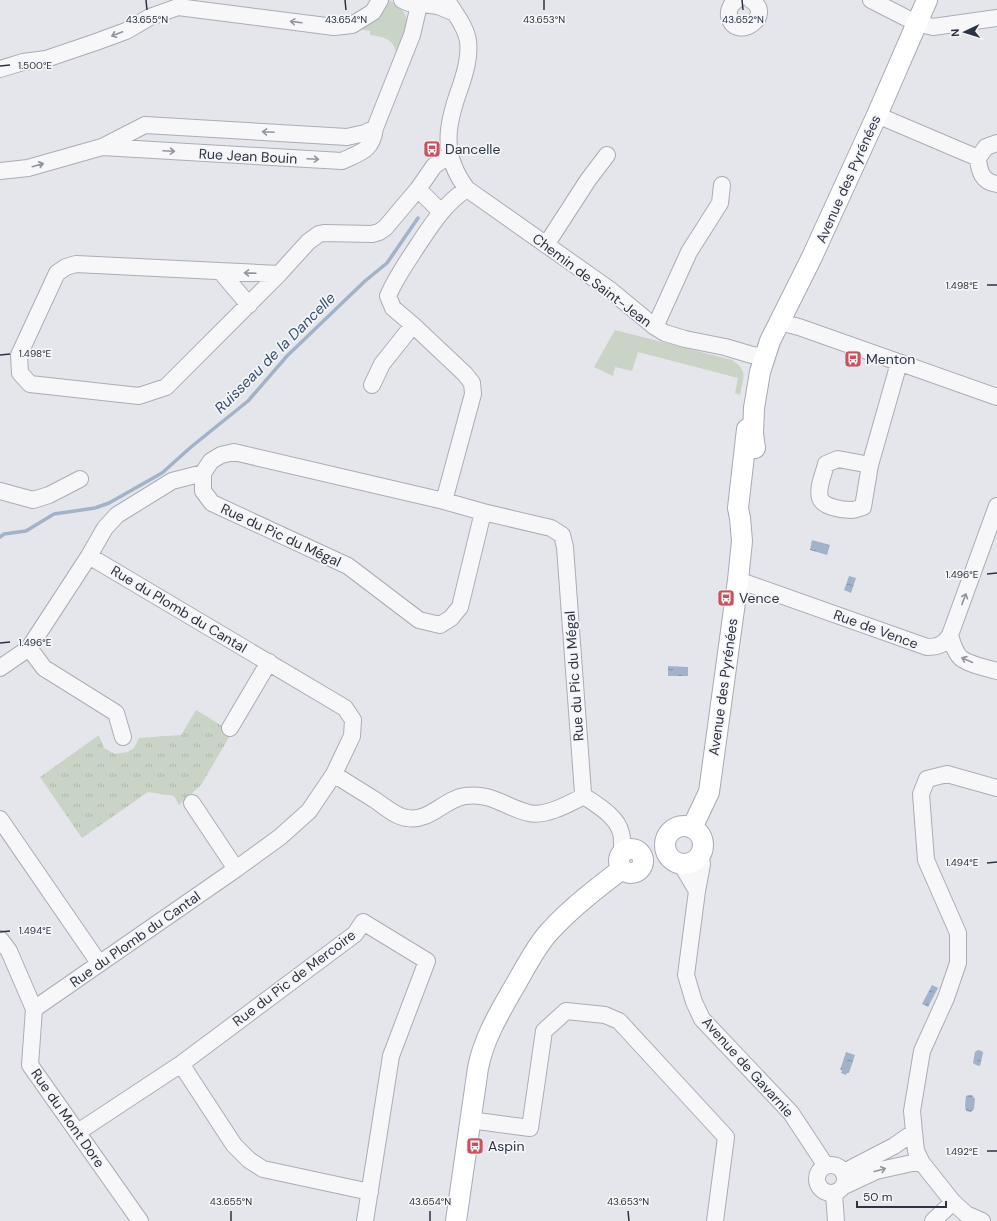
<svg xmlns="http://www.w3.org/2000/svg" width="997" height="1221" font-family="'DM Sans',sans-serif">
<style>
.grass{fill:#c9d4c6}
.park{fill:url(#park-tufts)}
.water{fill:url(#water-ripples)}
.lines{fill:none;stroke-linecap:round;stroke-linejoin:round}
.stream{stroke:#a2b2c8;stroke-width:3.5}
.minor-casing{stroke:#a9adb5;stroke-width:18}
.major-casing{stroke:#a4aab6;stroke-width:22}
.minor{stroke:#f7f7f9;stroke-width:16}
.major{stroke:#fff;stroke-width:20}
.oneway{stroke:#92959e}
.ticks{fill:none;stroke:#2c3342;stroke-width:1.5}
.labels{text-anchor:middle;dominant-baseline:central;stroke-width:3.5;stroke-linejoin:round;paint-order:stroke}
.poi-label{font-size:14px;fill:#2c3342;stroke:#f4f5f8;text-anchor:start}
.street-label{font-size:14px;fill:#2c3342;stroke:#f4f5f8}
.water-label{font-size:15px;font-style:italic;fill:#395074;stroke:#f4f5f8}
.ticks-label{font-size:10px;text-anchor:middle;fill:#2c3342;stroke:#f4f5f8;stroke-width:3.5;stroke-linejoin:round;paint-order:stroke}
</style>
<defs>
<pattern id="park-tufts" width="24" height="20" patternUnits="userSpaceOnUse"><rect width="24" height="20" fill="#c9d4c6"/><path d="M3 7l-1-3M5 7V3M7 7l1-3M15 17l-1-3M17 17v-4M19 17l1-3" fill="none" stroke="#adb6ab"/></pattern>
<pattern id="water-ripples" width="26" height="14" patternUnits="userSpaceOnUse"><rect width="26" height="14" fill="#a2b2c8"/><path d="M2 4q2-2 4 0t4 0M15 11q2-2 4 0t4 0" fill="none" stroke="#8491a4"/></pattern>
</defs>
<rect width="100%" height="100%" fill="#e4e6eb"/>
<!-- grass -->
<path class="grass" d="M385,0h5l13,11 5,9 -10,39c-4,-19 -9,-21 -28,-24v-4l-13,-2z
M615,330l117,30c17,12 11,16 8,35l-5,-2 3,-15 -100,-26 -6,19 -17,-4 -2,9 -19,-9z"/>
<!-- park -->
<path class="park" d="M196,710l36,22 -31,53 -22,20 -5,-9 -26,-4 -66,46 -42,-61 59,-42 5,13 11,6 13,-2 6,-4 5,-10 42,-3z"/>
<!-- water -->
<path class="water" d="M812,540l18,5 -3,10 -17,-5z
M849,576l7,2 -5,15 -7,-3z
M668,666l20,1v9h-20z
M932,985l6,3 -10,19 -6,-3z
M978,1050l4,1 1,2 -3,13 -4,-1 -3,-2 2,-11z
M846,1052l9,3 -6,18h-2l-1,2 -5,-2 1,-3h-2z
M969,1095h3l3,4 -1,10 -3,3 -5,-1 -1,-6 1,-9z"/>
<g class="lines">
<!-- stream -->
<path class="stream" d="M0,537l4,-3 22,-3 28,-17 41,-6 14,-5 53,-30 29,-26 57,-46 39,-45 78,-75 22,-18 31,-45"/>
<!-- minor casing -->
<g class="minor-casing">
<path id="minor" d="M402,0c9,5 17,6 26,1
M447,0c7,13 19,26 21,41 2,16 -3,32 -8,47 -14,38 -19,67 7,101l142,100 46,38 10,6 20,6 40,8 27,8 13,1
M737,0c-5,3 -9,9 -8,16 6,27 47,0 22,-16
M871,0l45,23 17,4 64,-9
M423,4l15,2 17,7
M0,69l23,-7 23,-3 50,-17 30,-11 24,-14 28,-10 156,20 18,-2 21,-13 7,-12
M877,115l101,43
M997,143l-11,4 -8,11c1,13 4,24 19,26
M102,147l240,14c19,-9 30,-10 33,-33l37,-93 7,-30
M0,171l28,-3 74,-21 43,-22 202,12 18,-4 10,-5
M441,212l-23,-23 16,-23 15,-11
M546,245l42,-65 19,-25
M220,271l29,34
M279,274l-203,-10 -10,3 -9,6 -38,82 1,18 10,11 109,12 27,-9 113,-113 29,-32 11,-8 5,-1 48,1 7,-2 6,-4 33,-39
M779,322l20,5 198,70
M655,327l34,-75 31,-49 2,-18
M372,385l10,-21 31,-39
M870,465l-32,-6 -12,5c-2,9 -9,24 -6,34 3,9 22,12 31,12 4,0 8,-2 12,-3l7,-42 29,-102
M0,491l33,9 16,-5 31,-16
M444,501l29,-107 -1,-11 -7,-9 -52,-49 -20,-17 -5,-12c8,-19 19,-34 30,-51 14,-21 27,-42 49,-56
M483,512l-39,-11 -210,-49 -13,3 -10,6 -8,12v18l9,12 136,63 71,54 21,5 11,-7 9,-11 23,-95 68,16 11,7 3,12 18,246 1,3c14,10 33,20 37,37 2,6 0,13 2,19
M738,580l189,67c11,0 17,-2 23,-12l47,-129
M950,635c2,7 4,15 9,21 6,8 28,12 38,15
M29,648l15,20 72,45 7,24
M0,668l29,-20 60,-92 16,-28 12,-13 55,-34 31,-8
M230,728l39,-66
M334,774c13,9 27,17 41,26 9,6 21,17 32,18 23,4 37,-19 58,-22 27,-4 41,12 64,17 17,4 41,-10 55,-17
M192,803l44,66
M0,819l99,144
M700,854l2,10 -5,27 -11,84 8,27 8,17 89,94 35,53
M681,864l16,27
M0,939l9,12 25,58 -4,56 110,156
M34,1009l202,-140 44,-32 29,-26 25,-37 18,-38 1,-16 -8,-12 -256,-152
M181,1064l53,81 15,15 14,9 107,23
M470,1120l60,8 14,-97 22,-20 39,4 14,6 107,116 -11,84
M78,1132l103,-68 174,-130 8,-12 64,39 -36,95 -26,165
M817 1179a14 14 0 1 1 28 0a14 14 0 1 1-28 0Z
M844,1172l50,-26 20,-14
M844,1186l32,-15 36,-8h10
M834,1194l2,27
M933,1221l20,-19
M982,1221l-16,-7 -13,-12 -31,-39 -6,-12 -2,-19 -2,-21 10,-60 24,-53 12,-35v-30l-32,-73 -5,-66 6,-15 20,-5 50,14"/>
</g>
<!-- major casing -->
<g class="major-casing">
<path id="major" d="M755,448l-2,-14 1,-26 6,-36 10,-31 41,-82 66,-144 50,-115
M665 845a19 19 0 1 1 38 0a19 19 0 1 1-38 0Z
M692,828l17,-36 29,-212 4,-39 -2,-23 -2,-10 9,-79
M619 861a12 12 0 1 1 24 0a12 12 0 1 1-24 0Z
M456,1221l22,-153c6,-31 23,-58 39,-86 10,-17 19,-36 33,-51 21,-23 47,-43 72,-62"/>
</g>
<!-- minor -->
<use href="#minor" class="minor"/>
<!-- major -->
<use href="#major" class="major"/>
</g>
<!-- one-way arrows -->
<defs><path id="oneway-shaft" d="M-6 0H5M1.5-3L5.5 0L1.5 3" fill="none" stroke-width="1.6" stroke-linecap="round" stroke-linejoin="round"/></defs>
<g class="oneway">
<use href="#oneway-shaft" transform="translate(296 22) rotate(-173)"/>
<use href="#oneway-shaft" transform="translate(117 34) rotate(159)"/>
<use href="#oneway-shaft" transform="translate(268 132) rotate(-177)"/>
<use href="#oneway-shaft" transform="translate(169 151) rotate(3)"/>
<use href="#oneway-shaft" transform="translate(313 159) rotate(3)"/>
<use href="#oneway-shaft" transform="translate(38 165) rotate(-16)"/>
<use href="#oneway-shaft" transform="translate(250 273) rotate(-178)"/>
<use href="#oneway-shaft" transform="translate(964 599) rotate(-69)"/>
<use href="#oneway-shaft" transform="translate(967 660) rotate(-156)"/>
<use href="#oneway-shaft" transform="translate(880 1170) rotate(-15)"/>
</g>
<!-- ticks -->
<path class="ticks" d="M146,0l1,10M345,0l1,10M544,0v10M742,0l1,10M0,66l10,-1M987,285h10M0,355l10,-1M987,574l10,-1M0,643l10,-1M987,863l10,-1M0,932l10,-1M987,1151h10M231,1211v10M430,1211v10M628,1211l1,10"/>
<!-- icons -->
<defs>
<g id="bus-square" transform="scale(0.9)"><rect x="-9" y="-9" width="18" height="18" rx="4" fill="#c7525e" stroke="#f4f5f8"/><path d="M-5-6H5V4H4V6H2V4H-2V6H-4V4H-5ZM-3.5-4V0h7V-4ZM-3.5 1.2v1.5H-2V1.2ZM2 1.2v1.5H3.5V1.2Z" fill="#fff"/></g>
</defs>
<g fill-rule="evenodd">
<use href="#bus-square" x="432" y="149"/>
<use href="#bus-square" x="853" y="359"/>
<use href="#bus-square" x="726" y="598"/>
<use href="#bus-square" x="475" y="1146"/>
</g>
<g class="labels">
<!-- poi labels -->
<g class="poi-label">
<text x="445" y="149">Dancelle</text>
<text x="866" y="359">Menton</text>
<text x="739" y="598">Vence</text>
<text x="488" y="1146">Aspin</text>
</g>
<!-- street labels -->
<g class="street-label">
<text transform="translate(248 156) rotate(3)">Rue Jean Bouin</text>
<text transform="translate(848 179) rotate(-66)">Avenue des Pyrénées</text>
<text transform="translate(592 280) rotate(37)">Chemin de Saint-Jean</text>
<text transform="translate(281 535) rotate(25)">Rue du Pic du Mégal</text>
<text transform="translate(179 609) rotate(31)">Rue du Plomb du Cantal</text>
<text transform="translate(876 629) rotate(20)">Rue de Vence</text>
<text transform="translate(574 676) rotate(-94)">Rue du Pic du Mégal</text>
<text transform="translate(723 687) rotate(-82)">Avenue des Pyrénées</text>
<text transform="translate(135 939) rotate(-35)">Rue du Plomb du Cantal</text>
<text transform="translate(294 978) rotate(-37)">Rue du Pic de Mercoire</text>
<text transform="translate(748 1067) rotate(48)">Avenue de Gavarnie</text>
<text transform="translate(68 1118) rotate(55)">Rue du Mont Dore</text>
</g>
<!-- water labels -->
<g class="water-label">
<text transform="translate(275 353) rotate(-45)">Ruisseau de la Dancelle</text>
</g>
</g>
<g class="ticks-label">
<text x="147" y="23">43.655°N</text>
<text x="346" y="23">43.654°N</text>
<text x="544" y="23">43.653°N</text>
<text x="743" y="23">43.652°N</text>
<text x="35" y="69">1.500°E</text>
<text x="962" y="289">1.498°E</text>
<text x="35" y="357">1.498°E</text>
<text x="962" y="578">1.496°E</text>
<text x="35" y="646">1.496°E</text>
<text x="962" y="866">1.494°E</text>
<text x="35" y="934">1.494°E</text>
<text x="962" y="1155">1.492°E</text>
<text x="231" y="1205">43.655°N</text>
<text x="430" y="1205">43.654°N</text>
<text x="628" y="1205">43.653°N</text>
</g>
<!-- north arrow -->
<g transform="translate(965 32) rotate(266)" stroke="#f4f5f8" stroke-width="3" paint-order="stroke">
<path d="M0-3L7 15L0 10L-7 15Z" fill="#2c3342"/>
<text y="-6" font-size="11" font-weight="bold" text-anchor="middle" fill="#2c3342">N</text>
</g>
<!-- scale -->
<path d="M857 1201v6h89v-6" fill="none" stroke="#2c3342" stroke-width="2"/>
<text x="863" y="1201" font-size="12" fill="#2c3342" stroke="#f4f5f8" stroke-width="3" paint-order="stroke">50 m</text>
</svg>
